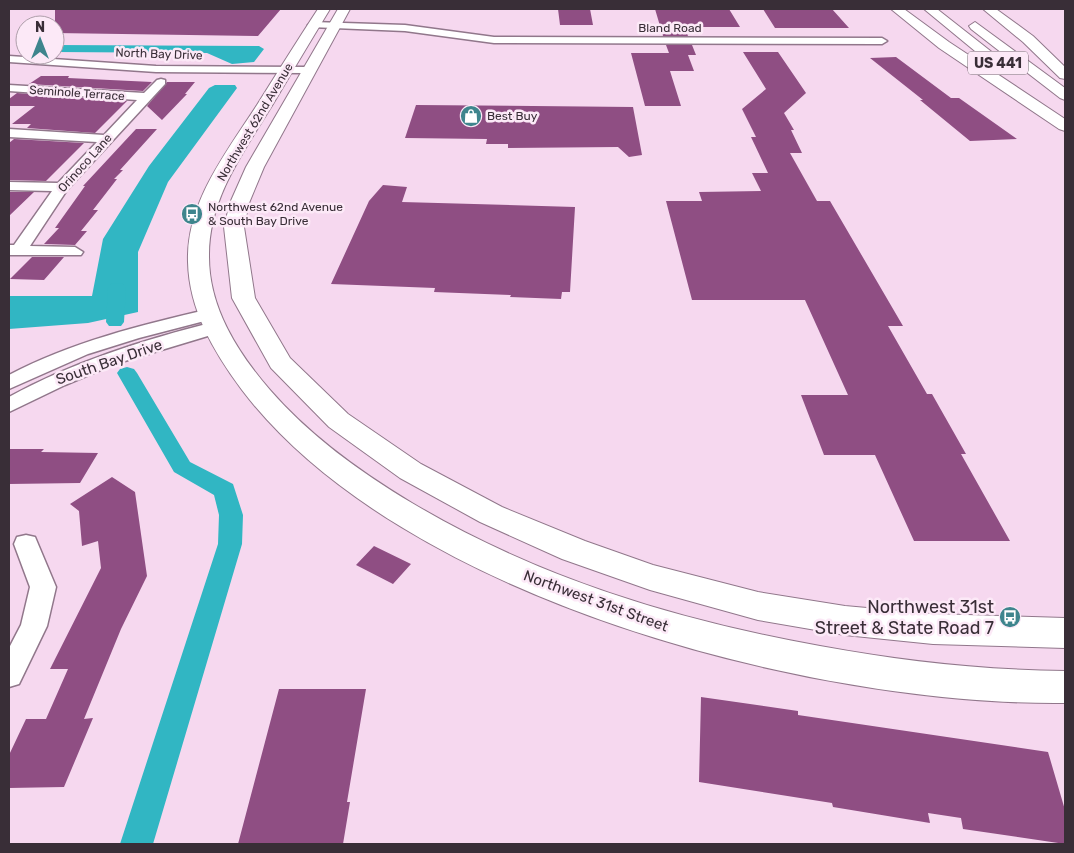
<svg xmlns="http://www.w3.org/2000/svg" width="1074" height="853" font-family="Rubik,sans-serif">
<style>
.water{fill:#31b6c3}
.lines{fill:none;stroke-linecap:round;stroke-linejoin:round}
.canal{fill:#31b6c3;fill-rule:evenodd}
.building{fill:#8f4e83}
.street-casing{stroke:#91778b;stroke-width:3}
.secondary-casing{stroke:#91778b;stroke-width:2}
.primary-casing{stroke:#91778b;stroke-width:2}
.street{fill:#fff;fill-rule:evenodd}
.secondary{fill:#fff;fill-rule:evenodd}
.primary{fill:#fff;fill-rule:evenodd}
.labels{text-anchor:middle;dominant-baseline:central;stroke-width:5;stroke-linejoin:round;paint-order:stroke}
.far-street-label{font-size:12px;fill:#392e37;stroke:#fce9f7}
.far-poi-label{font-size:12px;fill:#392e37;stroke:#fce9f7;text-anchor:start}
.shield{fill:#fce9f7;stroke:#746671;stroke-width:1}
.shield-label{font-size:14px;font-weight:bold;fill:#392e37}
.street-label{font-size:15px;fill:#392e37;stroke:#fce9f7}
.near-poi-label{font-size:18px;fill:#392e37;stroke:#fce9f7;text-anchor:end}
</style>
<rect width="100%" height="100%" fill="#f6d8ef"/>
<!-- water -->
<path class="water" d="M55,45l204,1 5,3 -10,13 -22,2 -25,-11 -152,-1z
M215,85h20l2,3 -69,94 -30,70v60l-50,11 -79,6v-33h83l11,-57 46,-73 60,-78z"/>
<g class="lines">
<!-- canal -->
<path class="canal" d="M117,283l6,1 3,4 -2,34 -3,4h-12l-3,-4 2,-34 3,-4z
M127,367l7,2 3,4 53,89 43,22 10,31 -1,29 -89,300h-33l98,-300 1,-29 -5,-20 -40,-23 -57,-99 3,-4z"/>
</g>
<!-- building -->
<path class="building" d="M55,9h226l-23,27 -203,-3z
M558,9h32l3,16h-33z
M655,9h74l11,18h-56l4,9h-25z
M763,9h69l17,19h-74z
M666,45h26l4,10h-8l6,16h-24l11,35h-36l-14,-53h38z
M743,52h35l28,41 -22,20 10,17h-3l11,23h-12l27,48h13l73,125h-15l39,68h5l34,60h-5l49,87h-96l-39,-86h-51l-23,-60h47l-43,-95h-113l-26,-99h36l-3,-9 62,-1 -9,-18h16l-17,-36h5l-14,-28 24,-20z
M896,57l55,41h8l58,41 -47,2 -50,-41h3l-53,-42z
M41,76h28l-1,2 84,4 -9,9 -114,-7z
M167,82h28l-10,12h2l-25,26 -15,-14z
M17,93l110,8 -32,32 -68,-5 4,-4h-19l23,-18h-26v-7z
M416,105l217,2 9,48 -13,2 -11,-10 -110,1v-4h-22l1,-5 -82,-1z
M136,129h21l-37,41h3l-9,9h3l-24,31h5l-17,21h6l-12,14 -31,-1 15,-16h-4l30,-42h-2z
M14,139l70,4 -38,38 -37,-1v-37z
M383,185l24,2 -5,15 173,5 -5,85h-8l-1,7 -51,-2 1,-2 -77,-3 1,-4 -104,-4 38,-83z
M9,192h25l-25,24z
M32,257h32l-20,23 -34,-1z
M9,449h35l-3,3 57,1 -18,30 -71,1z
M112,477l23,15 12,84 -26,53 -37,90 9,-1 -29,69 -55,1v-33l17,-36h20l22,-50h-18l51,-101 -3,-27 -16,5 -3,-35 -9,-7z
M374,546l37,18 -18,20 -37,-19z
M279,689h87l-19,113h3l-7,42h-105z
M701,697l97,14v4l250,37 17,58v34l-102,-15 -2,-11 -33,-5 2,10 -97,-16 -1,-4 -133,-21z"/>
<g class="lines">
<!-- street casing -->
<g class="street-casing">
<path id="street" d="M313,22l92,3 89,12 388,1 5,3 -5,3 -388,-1 -89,-12 -95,-4 -2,-2z
M9,56l147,10 152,1 6,3 -6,3 -152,-1 -147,-10z
M161,79l4,1v4l-98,106 -37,56 45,1 8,5 -2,3h-72v-10h5l38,-54 -43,-1v-8l49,1 39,-41 -88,-5v-8l95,6 33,-35 -128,-9v-6l135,8 13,-13z
M210,309l6,1 3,4 -3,4 -77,20 -51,16 -79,35v-14c63,-33 132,-50 201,-66z
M214,322l7,2 2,4 -2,4 -106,32 -50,21 -56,27v-15c64,-35 134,-57 205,-75z
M26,535l9,2 21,50 -9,39 -28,58 -10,3v-39l12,-23 9,-38 -16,-43 3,-7z"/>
</g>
<!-- secondary casing -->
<g class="secondary-casing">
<path id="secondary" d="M318,9h12c-19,31 -38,63 -57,95 -29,47 -65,95 -64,153 0,51 29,96 61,133 40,46 90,82 142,113 126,75 264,117 408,143 81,15 162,24 245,25v32c-253,3 -664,-104 -823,-313 -28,-38 -53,-80 -54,-128 -2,-59 38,-109 69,-157 20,-32 40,-64 61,-96z
M338,9h12l-86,158 -15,36 -5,24 11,71 35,60 58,56 73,50 81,43 83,34 68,24 105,27 87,14 88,8 132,4v30l-132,-4 -88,-9 -87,-15 -108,-30 -88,-31 -82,-37 -80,-44 -71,-51 -58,-59 -39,-70 -8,-71 6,-24 16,-36z"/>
</g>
<!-- primary casing -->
<g class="primary-casing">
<path id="primary" d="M891,9h13l45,33 116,77v12l-6,-2 -120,-81z
M924,9h13l56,44 -7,4 -5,-1z
M983,9h13l37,27 32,31v12l-5,-1 -37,-36z
M975,22l90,66v12l-5,-2 -89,-69 -2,-3z"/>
</g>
<!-- street -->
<use href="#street" class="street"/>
<!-- secondary -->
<use href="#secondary" class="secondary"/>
<!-- primary -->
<use href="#primary" class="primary"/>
</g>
<!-- icons -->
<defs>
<g id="shop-disc" transform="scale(1.125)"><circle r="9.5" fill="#3e858d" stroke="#fce9f7"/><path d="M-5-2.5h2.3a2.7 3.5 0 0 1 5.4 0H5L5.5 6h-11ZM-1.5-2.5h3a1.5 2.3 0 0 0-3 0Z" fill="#fff"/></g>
<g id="bus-disc" transform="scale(1.125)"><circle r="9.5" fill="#3e858d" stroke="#fce9f7"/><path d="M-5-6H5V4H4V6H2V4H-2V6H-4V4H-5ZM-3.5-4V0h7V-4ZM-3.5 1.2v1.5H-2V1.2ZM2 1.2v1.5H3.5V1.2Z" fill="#fff"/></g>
</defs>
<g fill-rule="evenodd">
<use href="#shop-disc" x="471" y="116"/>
<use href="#bus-disc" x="192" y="214"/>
<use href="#bus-disc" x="1010" y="617"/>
</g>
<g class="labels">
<!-- far-street labels -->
<g class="far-street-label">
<text x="670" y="28">Bland Road</text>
<text transform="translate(159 54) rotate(2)">North Bay Drive</text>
<text transform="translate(77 93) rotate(4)">Seminole Terrace</text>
<text transform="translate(255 122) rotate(-59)">Northwest 62nd Avenue</text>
<text transform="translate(85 163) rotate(-48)">Orinoco Lane</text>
</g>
<!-- far-poi labels -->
<g class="far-poi-label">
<text x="487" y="116">Best Buy</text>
<text x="208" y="207">Northwest 62nd Avenue<tspan x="208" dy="14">&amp; South Bay Drive</tspan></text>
</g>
<!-- shield labels -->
<rect class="shield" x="968" y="51.5" width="60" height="23" rx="4"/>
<g class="shield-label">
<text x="998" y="63">US 441</text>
</g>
<!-- street labels -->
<g class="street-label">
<text transform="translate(109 362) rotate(-19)">South Bay Drive</text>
<text transform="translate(596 601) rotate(20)">Northwest 31st Street</text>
</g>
<!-- near-poi labels -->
<g class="near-poi-label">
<text x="994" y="607">Northwest 31st<tspan x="994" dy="21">Street &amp; State Road 7</tspan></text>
</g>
</g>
<!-- border -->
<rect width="1074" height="853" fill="none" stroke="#392e37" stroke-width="20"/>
<!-- north arrow -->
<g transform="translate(40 40)"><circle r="24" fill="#fce9f7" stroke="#ae9eaa"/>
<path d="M0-4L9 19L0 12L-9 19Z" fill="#3e858d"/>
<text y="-8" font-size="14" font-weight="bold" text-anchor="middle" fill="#392e37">N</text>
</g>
</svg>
